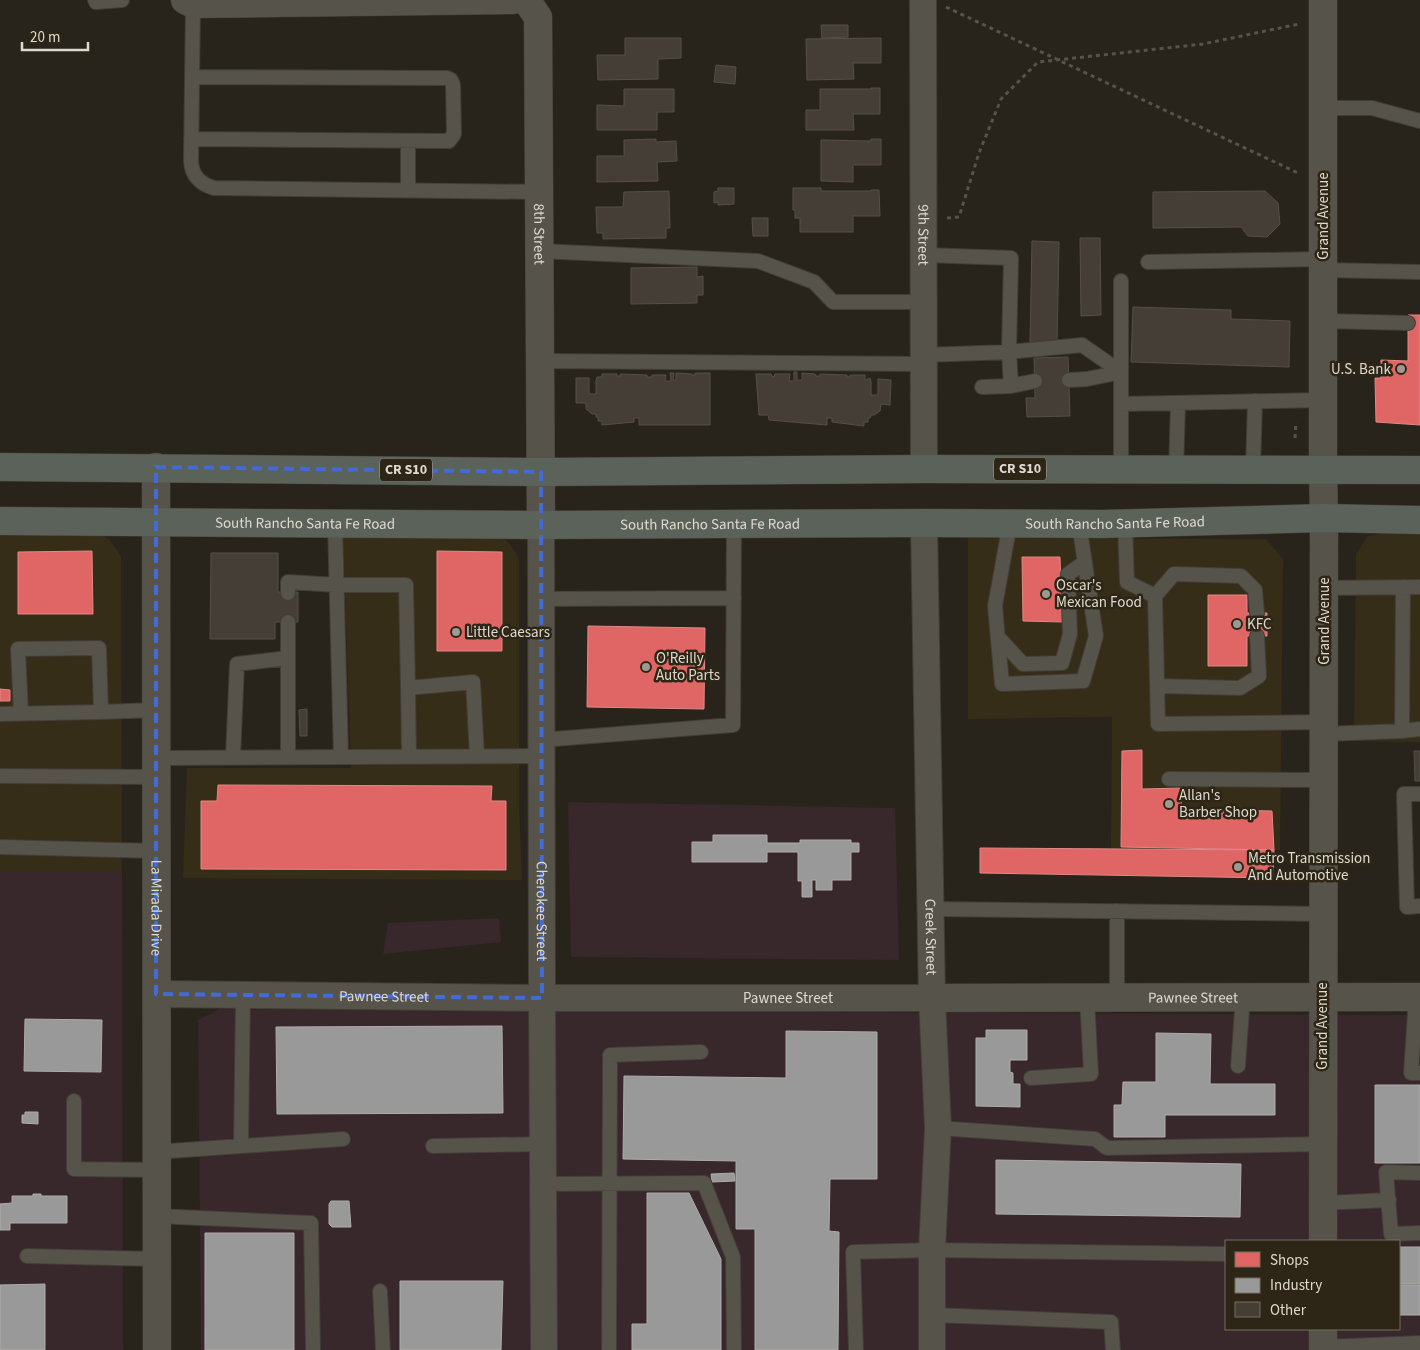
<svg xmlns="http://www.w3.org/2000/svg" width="1420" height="1350" font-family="'Source Sans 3',sans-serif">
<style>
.built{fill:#362d18}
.industrial{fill:#38272b;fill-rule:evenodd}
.shops{fill:#e06666;stroke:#e08986}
.industry{fill:#999;stroke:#aeacaa}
.building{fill:#443e36;stroke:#554f49}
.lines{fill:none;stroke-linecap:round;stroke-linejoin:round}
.service-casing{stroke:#423e37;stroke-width:16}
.minor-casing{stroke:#423e37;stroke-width:28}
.tertiary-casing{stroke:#423e37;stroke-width:29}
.secondary-casing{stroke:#423e37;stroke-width:29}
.primary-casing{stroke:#423e37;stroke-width:29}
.path{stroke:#55534c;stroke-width:3;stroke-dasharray:4 4;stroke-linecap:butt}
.service{stroke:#56534b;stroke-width:14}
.minor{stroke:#56534b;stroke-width:26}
.tertiary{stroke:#56534b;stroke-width:28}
.secondary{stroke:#56534b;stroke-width:28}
.primary{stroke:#5b6259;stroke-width:28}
.marked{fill:none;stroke:#446ad6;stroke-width:4;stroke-dasharray:10 6;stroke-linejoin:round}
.poi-dot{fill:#9f9a91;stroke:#2d2616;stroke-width:2}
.labels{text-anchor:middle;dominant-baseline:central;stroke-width:5;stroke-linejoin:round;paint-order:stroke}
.shield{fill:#2d2616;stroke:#aaa498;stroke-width:1}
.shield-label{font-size:14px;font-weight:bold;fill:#dfdad0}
.street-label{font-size:15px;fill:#dfdad0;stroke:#2d2616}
.poi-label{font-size:15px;fill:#dfdad0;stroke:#2d2616;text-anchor:start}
</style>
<rect width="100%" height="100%" fill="#28241b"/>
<!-- built -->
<path class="built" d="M1389,532l31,1v209l-66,-1 2,-187 12,-18z
M343,533l157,3 8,6 8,11 3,8v246l3,73 -339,-2 4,-110h164z
M100,534l10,6 11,16 1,315h-122v-336z
M968,538l298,1 17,20 -3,291 -169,-2 1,-131 -144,2z"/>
<!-- industrial -->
<path class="industrial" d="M568,802l327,6 4,152 -328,-3z
M0,871h122l1,479h-123z
M499,918l2,24 -118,12 5,-31z
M219,1009l1201,6v335h-1219l-3,-330zM1226,1241h173v88h-173z"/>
<!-- shops -->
<path class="shops" d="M1408,315h12v110l-44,-3 -1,-44h6v-18l27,1z
M92,551l1,63h-75v-62z
M437,551l65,1v99h-65z
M1022,557h38l2,65 -39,-1z
M1208,595h39v18h20v23h-20v30h-39z
M588,626l117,2 -1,81 -117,-2z
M0,689l10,1v11h-10z
M1142,750v39l40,-1 -1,21 91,2 2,39 -153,-3 1,-96z
M218,785l274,1 -1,15h15v69l-305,-1v-68h16z
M980,848l294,2 -1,28 -293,-5z"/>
<!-- industry -->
<path class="industry" d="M713,835h54v8h33v-3h51v3h8v9h-8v28h-19v10h-16v-10h-4v17h-10v-16h-4v-29h-31v10h-75v-20h21z
M25,1019l77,1 -1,52 -77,-1z
M502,1026l1,87 -226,1 -1,-87z
M986,1030h41v30h-17v12l3,1v11h7v23l-44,-1v-68h10z
M786,1031l91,1v147h-47l-1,52 10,1 -1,118h-83v-121h-19v-68l-113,-2 1,-83 162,2z
M1156,1033l55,1 -1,50h65v31h-110v22h-51v-32h8l1,-23h33z
M1375,1085h45v78h-45z
M25,1112h13v12l-16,-1v-8h3z
M996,1160l245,4 -1,53 -244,-3z
M734,1173l1,8 -23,1 -1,-8z
M647,1193h42l32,66v91h-89v-26h15z
M33,1194h8v2h26v27h-57v7h-10v-26l12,-1v-7h21z
M331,1201h18l2,26h-19l-3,-3v-20z
M205,1233h89v117h-89z
M1399,1247h21v37h-21z
M400,1281h103l-2,69h-101z
M45,1284v66h-45v-65z
M1399,1285h21v30h-21z"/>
<!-- building -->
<path class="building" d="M821,25h27v12l-26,1z
M625,38h56v20l-23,1v20l-60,1 -1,-25h28z
M881,38v25h-28l1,16 -47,1 -1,-41z
M716,65l20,2 -1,17 -21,-2z
M871,88h9v26h-27l1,16h-48v-20h14v-21h52z
M624,89h50v23h-17v18h-60v-25l27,1z
M656,139v3l20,-1 1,20 -20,1 1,19 -61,1v-26h27v-16z
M871,139h10v26h-28v17l-32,-1v-41l50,1z
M718,188h16v16l-16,1v-3l-4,1v-11l4,-1z
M793,188h28v3h50v-1h8l1,26h-27v16h-53v-14h-5v-8h-2z
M669,191l1,37h-4v10l-63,1v-6h-6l-1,-26h27l1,-15z
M1265,191l13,12 2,21 -13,13 -19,-1 -7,-9 -88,1v-36z
M752,218h16v18h-15z
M1080,238h20l1,77 -20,1z
M1032,241l27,1 -2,102h-27z
M697,267v10l6,-1v19h-6v8l-66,1v-36z
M1133,307l98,3v9l59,2 -1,46 -158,-5z
M1068,357l2,59 -43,1 -1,-19h9l-1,-40z
M794,372h3v8h5v-7l13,1 1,2h4v-2l27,1v2h3v-2h15v5l5,-2 1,4v13h7v-16l13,1 -1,25 -9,-1 -1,7 -6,4h-3l-1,3h-2v4h-4v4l-32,-4v-4h-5v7l-58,-5 -1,-5h-9l-3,-41h15l1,2 2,1 1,-3h15l-1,7h5z
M670,373h4l-1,7h3v-7l16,1v1h3v-2h15v52h-71v-7h-5v4l-32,3v-4h-4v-4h-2v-3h-4l-6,-5v-6h-10v-25h13v16h7v-14l1,-3h5v-3h15v2h4l-1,-2 27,1v2h5v-2h14l-1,6h6z
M211,553h67v39h20v30h-23v17h-65z
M307,709v27h-7l-1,-26z
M1414,751h6v30h-5z"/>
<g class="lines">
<!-- service casing -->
<g class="service-casing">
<path id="service" d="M95,0l1,2 26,-2
M193,4l-2,157c1,15 9,23 23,27l325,4
M1323,108h49l48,13
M191,139l258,2 5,-7 -1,-49 -2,-5 -4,-2 -255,-1
M408,141v49
M539,251l219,10 56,21 19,20h91
M924,255l87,3 -2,94 -85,3
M1148,262l175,-3
M1323,270l97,2
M1323,321l85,2
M540,361l384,3
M1069,380l18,-1 34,-7
M1011,386l24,-5
M982,387l29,-1 -2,-34 73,-7 39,27
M1121,404l202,-4
M1121,470v-189
M1176,470l2,-67
M1253,470l2,-69
M335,523l6,234
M1010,523l-15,83 7,78 81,-3 13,-45 -17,-112
M1125,523l2,59 28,14 3,128 166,-2
M1324,588l96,-1
M288,593v-11l49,3h69l2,103 65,-6 4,74
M1155,596l19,-22 67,2 14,14 2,23
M541,599l193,-1
M998,637l25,27 39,-1 8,-29 -2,-60 17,-12
M1157,686l83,2 19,-12 -2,-40
M408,688l1,68
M101,712l55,-2
M0,714l101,-2 -2,-64 -81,1 3,65
M1402,731l18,-2
M1324,734l78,-3 1,-144
M541,740l192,-15 1,-201
M233,757l4,-93 51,-6
M288,757v-135
M156,758l385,-2
M0,776l156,1
M1169,779l154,1
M1420,794h-16l3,113 13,-1
M0,847l156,4
M931,909l392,5
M1117,996v-85
M1416,997l-5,76h9
M1238,1066l5,-70
M1031,1078l60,-4 -4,-77
M74,1101v68l82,1
M938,1128l157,11 12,9 216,-4
M241,1146l2,-151
M433,1146l110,-2
M156,1152l187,-13
M1420,1173l-34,-1 5,62 29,-1
M543,1184l161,-1 29,74 1,93
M1323,1203l66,-3
M156,1216l155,7 2,127
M27,1256l129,3
M380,1291l3,59
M932,1315l179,7 2,28
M1323,1347l97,-4
M609,1350l1,-295 91,-3
M856,1350l-3,-98 79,-2 294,4"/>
</g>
<!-- minor casing -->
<g class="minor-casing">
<g id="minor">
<path id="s1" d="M923,0l1,469"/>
<path id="s2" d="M924,523l8,475 6,130 -6,122v100"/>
<path id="s3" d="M541,525l1,473 2,352"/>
<path id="s4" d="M156,994l386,4h390"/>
</g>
</g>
<!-- tertiary casing -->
<g class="tertiary-casing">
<g id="tertiary">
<path d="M185,0l8,4 320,-4"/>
<path id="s5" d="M526,0l12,17 3,508"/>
<path d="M1323,0v470"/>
<path id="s6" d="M156,467l1,883"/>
<path id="s7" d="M932,998l488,-1"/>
</g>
</g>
<!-- secondary casing -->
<g class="secondary-casing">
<path id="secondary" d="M1323,470l1,48 -1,723
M1323,1329v21"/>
</g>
<!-- primary casing -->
<g class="primary-casing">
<g id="primary">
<path d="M0,467l541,5 383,-3 496,1"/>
<path id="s8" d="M0,521l541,4 383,-2 179,1 221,-6 96,2"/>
</g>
</g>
<!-- path -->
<path class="path" d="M946,7l352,166
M947,218l12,-1 20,-64 22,-54 37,-37 165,-18 96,-20
M1295,438l1,-16"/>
<!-- service -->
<use href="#service" class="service"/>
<!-- minor -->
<use href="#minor" class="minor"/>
<!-- tertiary -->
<use href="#tertiary" class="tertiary"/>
<!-- secondary -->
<use href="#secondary" class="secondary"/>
<!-- primary -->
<use href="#primary" class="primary"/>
</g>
<!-- marked area -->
<path class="marked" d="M156,467l385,5 1,526 -386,-4z"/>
<!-- markers -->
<g class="poi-dot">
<circle cx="1401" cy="369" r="5"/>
<circle cx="1046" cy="594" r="5"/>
<circle cx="1237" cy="624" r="5"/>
<circle cx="456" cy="632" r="5"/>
<circle cx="646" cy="667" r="5"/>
<circle cx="1169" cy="804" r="5"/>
<circle cx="1238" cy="867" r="5"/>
</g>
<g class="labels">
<!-- shield labels -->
<g class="shield">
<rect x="994" y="457.5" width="52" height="23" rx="4"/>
<rect x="380" y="458.5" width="52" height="23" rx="4"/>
</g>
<g class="shield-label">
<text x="1020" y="469">CR S10</text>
<text x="406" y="470">CR S10</text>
</g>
<!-- street labels -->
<g class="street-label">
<text transform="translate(1323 216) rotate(-90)">Grand Avenue</text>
<text stroke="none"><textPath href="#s5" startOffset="238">8th Street</textPath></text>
<text stroke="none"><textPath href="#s1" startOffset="235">9th Street</textPath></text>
<text stroke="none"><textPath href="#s8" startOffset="1115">South Rancho Santa Fe Road</textPath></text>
<text stroke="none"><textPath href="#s8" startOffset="305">South Rancho Santa Fe Road</textPath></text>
<text stroke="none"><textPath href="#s8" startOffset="710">South Rancho Santa Fe Road</textPath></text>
<text transform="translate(1324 621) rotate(-90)">Grand Avenue</text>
<text stroke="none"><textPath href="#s6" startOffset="441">La Mirada Drive</textPath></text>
<text stroke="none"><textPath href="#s3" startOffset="386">Cherokee Street</textPath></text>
<text stroke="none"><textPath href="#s2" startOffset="414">Creek Street</textPath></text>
<text stroke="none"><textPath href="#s7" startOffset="261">Pawnee Street</textPath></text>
<text stroke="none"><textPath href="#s4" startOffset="228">Pawnee Street</textPath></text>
<text stroke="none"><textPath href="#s4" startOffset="632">Pawnee Street</textPath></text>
<text transform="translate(1322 1026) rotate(-90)">Grand Avenue</text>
</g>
<!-- poi labels -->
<g class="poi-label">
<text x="1391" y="369" text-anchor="end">U.S. Bank</text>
<text x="1056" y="585">Oscar's<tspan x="1056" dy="17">Mexican Food</tspan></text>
<text x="1247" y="624">KFC</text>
<text x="466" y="632">Little Caesars</text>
<text x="656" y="658">O'Reilly<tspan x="656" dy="17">Auto Parts</tspan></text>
<text x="1179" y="795">Allan's<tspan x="1179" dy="17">Barber Shop</tspan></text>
<text x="1248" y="858">Metro Transmission<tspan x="1248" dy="17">And Automotive</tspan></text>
</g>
</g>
<!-- legend -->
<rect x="1225" y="1240" width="175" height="90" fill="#2d2616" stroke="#746e60"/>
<rect x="1235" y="1252" width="25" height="15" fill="#e06666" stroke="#746e60"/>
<text x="1270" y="1265" font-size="15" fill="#dfdad0">Shops</text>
<rect x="1235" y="1278" width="25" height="15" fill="#999999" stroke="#746e60"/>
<text x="1270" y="1290" font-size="15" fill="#dfdad0">Industry</text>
<rect x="1235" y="1302" width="25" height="15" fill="#443e36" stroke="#746e60"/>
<text x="1270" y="1315" font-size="15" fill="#dfdad0">Other</text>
<!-- scale -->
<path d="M22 42v8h66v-8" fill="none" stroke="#dfdad0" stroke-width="2.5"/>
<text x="30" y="42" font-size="15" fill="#dfdad0" stroke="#2d2616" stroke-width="4" paint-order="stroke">20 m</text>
</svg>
